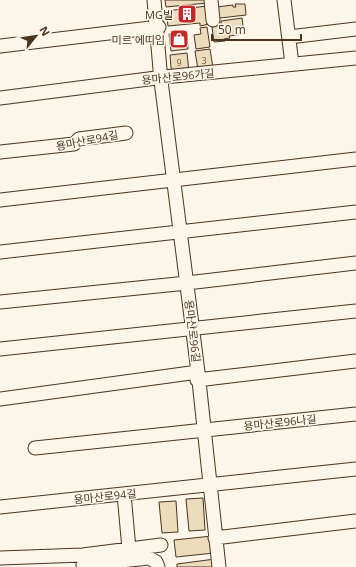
<svg xmlns="http://www.w3.org/2000/svg" width="356" height="567" font-family="'Open Sans','Noto Sans KR',sans-serif">
<style>
.building{fill:#ecdcbc;stroke:#4a3520}
.lines{fill:none;stroke-linecap:round;stroke-linejoin:round}
.minor-casing{stroke:#4a3520;stroke-width:15}
.minor{stroke:#fbf6e9;stroke-width:13}
.labels{text-anchor:middle;dominant-baseline:central;stroke-width:3;stroke-linejoin:round;paint-order:stroke}
.number-label{font-size:9px;fill:#725f47}
.poi-label{font-size:11px;fill:#4a3520;stroke:#fbf6e9;text-anchor:end}
.street-label{font-size:11px;fill:#4a3520;stroke:#fbf6e9}
</style>
<rect width="100%" height="100%" fill="#fbf6e9"/>
<!-- building -->
<path class="building" d="M165,0h42v3l-41,4z
M235,4h10l1,11 -26,3 -2,-2 -1,-9 16,-2v2h3z
M207,6l2,18 -9,2v-3l-32,3 -2,-15z
M242,18l2,16 -15,2 1,2 -6,1 1,2 -11,1 -2,-15 9,-3v-3z
M207,27l3,20 -14,2 -2,-14 7,-1 -1,-6z
M182,33v2h5l1,14 -17,2 -2,-17z
M210,49l3,19 -15,2 -3,-19z
M187,53l2,19 -12,1 -6,-5 -1,-13z
M203,498l2,32 -16,1 -3,-32z
M176,501l2,31 -16,1 -3,-31z
M212,536l2,17 -38,4 -2,-17z
M215,559v8h-38v-3z"/>
<g class="lines">
<!-- minor casing -->
<g class="minor-casing">
<path id="minor" d="M154,0l7,81 37,291 21,195
M211,0l2,20
M284,0l8,64
M289,37l67,-8
M0,46l159,-19
M0,98l164,-21 192,-19
M0,152l74,-8 5,-5 47,-6
M0,200l356,-41
M0,252l356,-40
M0,302l187,-19 169,-20
M0,349l356,-38
M197,380l159,-19
M0,399l198,-27
M35,448l321,-34
M124,494l5,55
M0,507l356,-38
M215,538l141,-17
M0,558l83,-3 78,-10
M83,565l66,-7 7,4 2,5"/>
</g>
<!-- minor -->
<use href="#minor" class="minor"/>
</g>
<!-- icons -->
<defs>
<g id="building-square" transform="scale(1)"><rect x="-9" y="-9" width="18" height="18" rx="4" fill="#c62828" stroke="#fbf6e9"/><path d="M-4-6H4V6H1V3H-1V6H-4ZM-2.5-4.3h1.7v1.8h-1.7ZM.8-4.3h1.7v1.8H.8ZM-2.5-1h1.7V.8h-1.7ZM.8-1h1.7V.8H.8Z" fill="#fff"/></g>
<g id="shop-square" transform="scale(1)"><rect x="-9" y="-9" width="18" height="18" rx="4" fill="#c62828" stroke="#fbf6e9"/><path d="M-5-2.5h2.3a2.7 3.5 0 0 1 5.4 0H5L5.5 6h-11ZM-1.5-2.5h3a1.5 2.3 0 0 0-3 0Z" fill="#fff"/></g>
</defs>
<g fill-rule="evenodd">
<use href="#building-square" x="187" y="14"/>
<use href="#shop-square" x="179" y="39"/>
</g>
<g class="labels">
<!-- number labels -->
<g class="number-label">
<text x="204" y="60">3</text>
<text x="179" y="62">9</text>
</g>
<!-- poi labels -->
<g class="poi-label">
<text x="173" y="14">MG빌</text>
<text x="165" y="39">미르 에띠임</text>
</g>
<!-- street labels -->
<g class="street-label">
<text transform="translate(178 76) rotate(-6)">용마산로96가길</text>
<text transform="translate(87 140) rotate(-11)">용마산로94길</text>
<text transform="translate(193 331) rotate(83)">용마산로96길</text>
<text transform="translate(280 422) rotate(-6)">용마산로96나길</text>
<text transform="translate(105 496) rotate(-6)">용마산로94길</text>
</g>
</g>
<!-- north arrow -->
<g transform="translate(36 36) rotate(60)" stroke="#fbf6e9" stroke-width="3" paint-order="stroke">
<path d="M0-3L7 15L0 10L-7 15Z" fill="#4a3520"/>
<text y="-6" font-size="11" font-weight="bold" text-anchor="middle" fill="#4a3520">N</text>
</g>
<!-- scale -->
<path d="M212 34v6h89v-6" fill="none" stroke="#4a3520" stroke-width="2"/>
<text x="218" y="34" font-size="12" fill="#4a3520" stroke="#fbf6e9" stroke-width="3" paint-order="stroke">50 m</text>
</svg>
